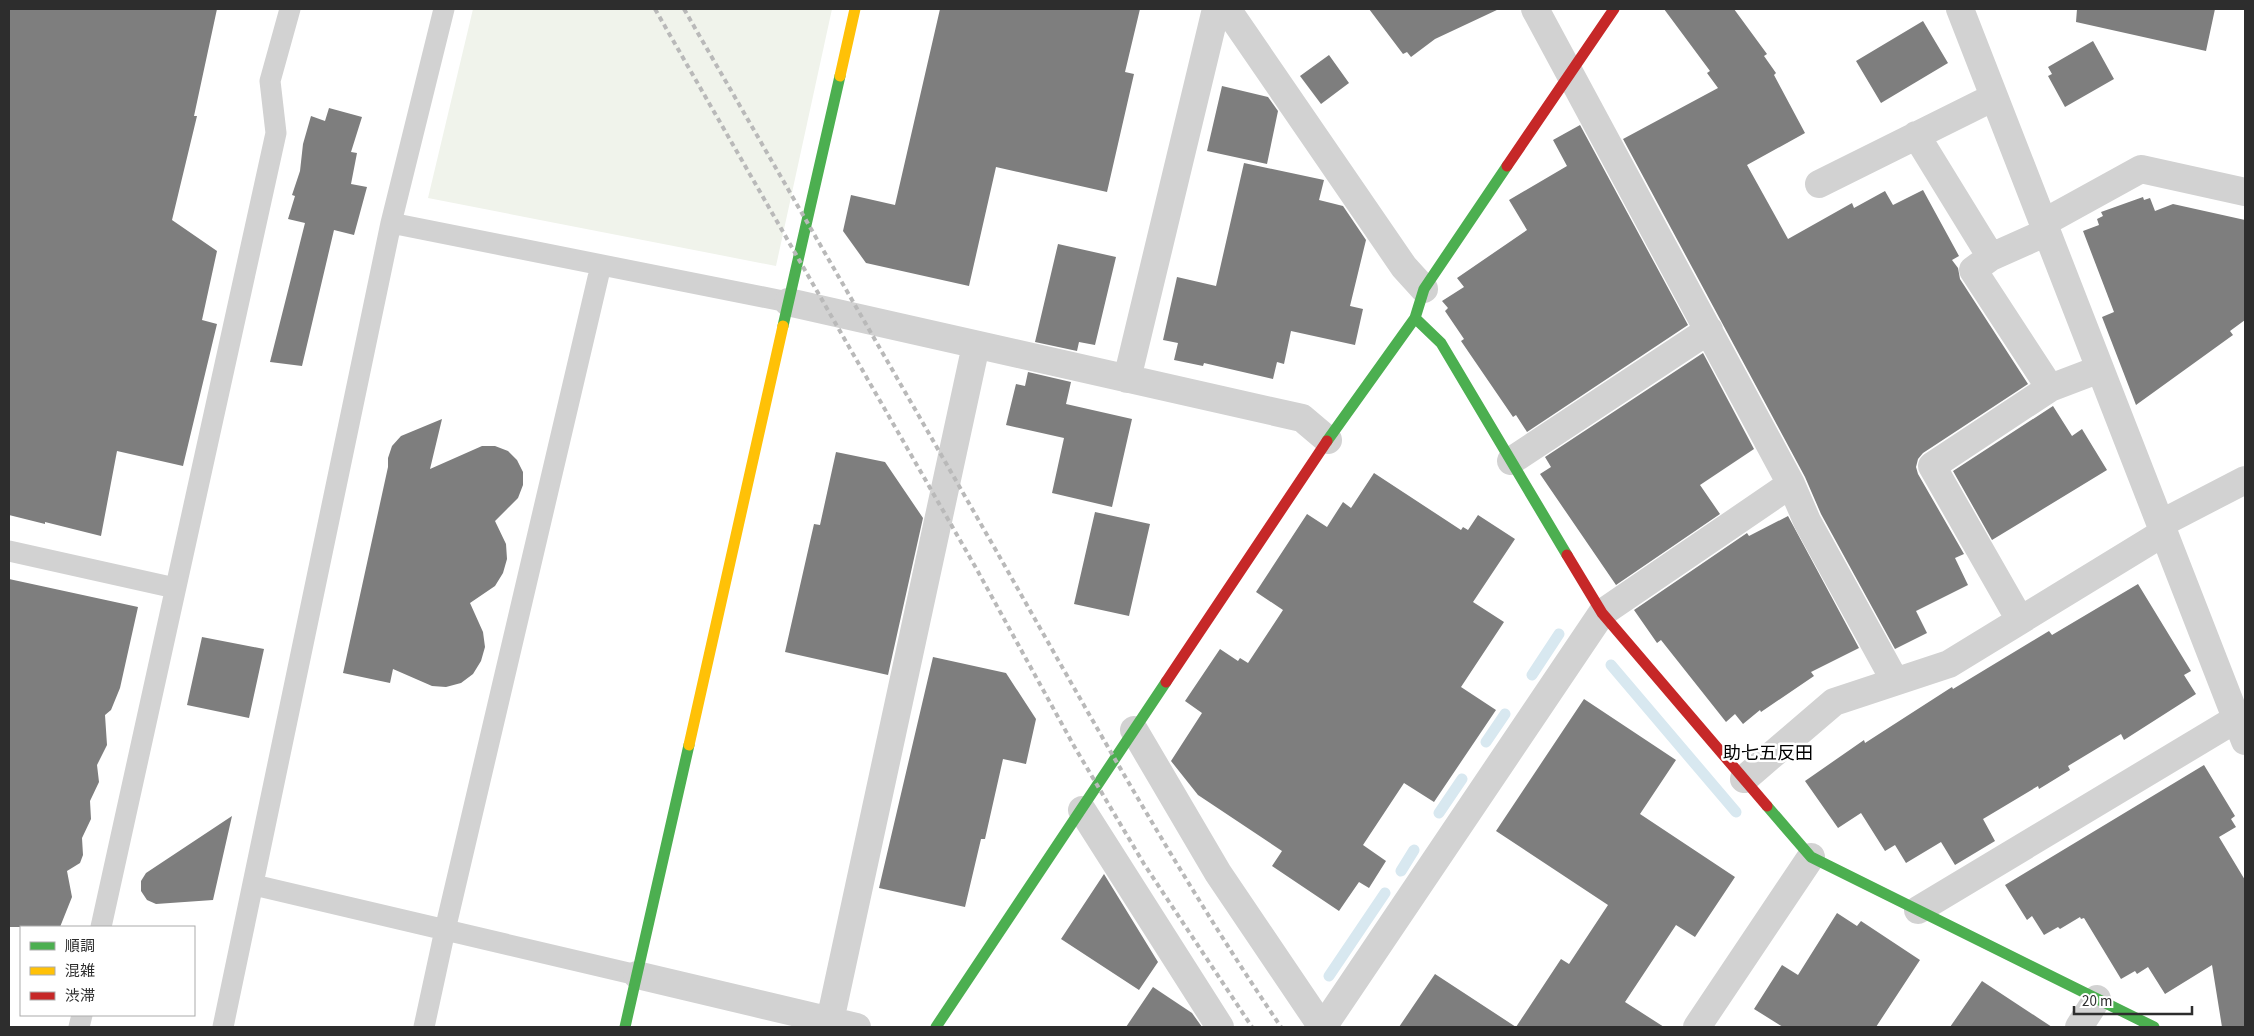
<svg xmlns="http://www.w3.org/2000/svg" width="2254" height="1036" font-family="'Source Sans 3','Noto Sans JP',sans-serif">
<style>
.garden{fill:#f0f3eb}
.lines{fill:none;stroke-linecap:round;stroke-linejoin:round}
.stream{stroke:#d8e8f0;stroke-width:11}
.building{fill:#7e7e7e}
.lane{stroke:#d2d2d2;stroke-width:21}
.street{stroke:#d2d2d2;stroke-width:28}
.fast{stroke:#4caf50;stroke-width:11}
.slow{stroke:#ffc107;stroke-width:11}
.jam{stroke:#c62828;stroke-width:11}
.rail{stroke:#b9b9b9;stroke-width:4;stroke-dasharray:5 4;stroke-linecap:butt}
.labels{text-anchor:middle;dominant-baseline:central;stroke-width:5;stroke-linejoin:round;paint-order:stroke}
.quarter-label{font-size:18px;fill:#000;stroke:#fff}
</style>
<rect width="100%" height="100%" fill="#fff"/>
<!-- garden -->
<path class="garden" d="M473,9h359l-56,257 -348,-68z"/>
<g class="lines">
<!-- stream -->
<path class="stream" d="M1611,665l125,147
M1532,675l27,-41
M1486,742l19,-28
M1439,813l23,-34
M1401,871l13,-21
M1329,976l56,-83"/>
</g>
<!-- building -->
<path class="building" d="M9,9h208l-23,107h3l-25,104 45,31 -15,69 15,4 -34,142 -66,-15 -16,85 -56,-14v2l-36,-9z
M940,9h200l-15,63 9,2 -27,118 -111,-25 -27,119 -103,-23 -23,-32 8,-36 44,10z
M1369,9h130l-64,30 -24,18 -4,-5 -4,2z
M1664,9h70l33,45 -3,2 12,17 -2,2 31,58 -58,32 41,74 64,-36 2,5 31,-17 8,14 30,-15 36,66 -7,4 6,8 2,11 68,105 -105,69 -5,6 -2,8 2,7 46,80 -9,4 13,27 -52,26 11,22 -32,16 -74,-135 -16,-37 -182,-338 95,-51 -11,-15 3,-2z
M2077,9h138l-9,42 -130,-29z
M1923,21l25,42 -67,40 -25,-42z
M2093,41l21,38 -49,28 -17,-31 4,-2 -4,-7z
M1329,55l20,28 -28,21 -21,-28z
M1222,86l46,11 10,14 -11,53 -60,-13z
M329,108l33,9 -11,35 6,1 -6,31 16,3 -13,48 -20,-5 -32,136 -32,-4 35,-139 -17,-4 7,-23 -3,-1 8,-24 3,-27 8,-28 14,5z
M1580,125l108,200 -161,107 -11,-17 -3,2 -52,-76 3,-2 -19,-28 3,-3 -6,-7 22,-14 -7,-9 70,-48 -18,-30 58,-34 -14,-26z
M1244,163l80,17 -5,20 24,6 23,34 -16,66 13,3 -8,36 -64,-14 -7,33 -7,-2 -4,17 -69,-16 -1,3 -29,-6 4,-17 -15,-3 14,-63 39,9z
M2143,197l1,3 6,-2 5,13 18,-7 72,16v100l-15,11 3,4 -97,70 -34,-88 12,-5 -31,-81 16,-6 -2,-6 6,-3 -2,-4z
M1058,244l58,13 -21,88 -16,-3 -2,9 -42,-9z
M1703,353l51,96 -54,36 20,29 -104,71 -76,-111 11,-7 -6,-10z
M1028,372l43,10 -5,22 66,15 -20,88 -60,-14 12,-55 -58,-13 10,-41 9,2z
M2053,406l19,30 10,-7 25,41 -115,70 -39,-69z
M442,419l-12,50 52,-23h13l13,5 9,9 6,12v13l-5,13 -23,23 11,23 1,15 -4,14 -8,13 -25,17 13,29 2,15 -4,14 -8,13 -12,9 -15,4 -14,-1 -39,-17 -3,14 -47,-10 45,-206v-9l4,-12 9,-10z
M836,452l49,10 38,56 -35,157 -103,-23 29,-128 6,1z
M1374,473l87,57 2,-3 5,3 10,-15 37,24 -42,63 31,20 -43,65 35,23 -62,92 -30,-19 -41,62 23,16 -17,27 -10,-6 -20,29 -67,-45 10,-15 -84,-56 -27,-34 31,-48 -17,-12 35,-52 18,12 2,-3 8,5 35,-53 -27,-18 51,-78 20,13 16,-25 8,6z
M1095,512l55,12 -21,92 -55,-12z
M1788,516l71,132 -48,24 3,4 -53,36 -1,-2 -17,14 -8,-10 -9,8 -65,-82 -4,3 -23,-33 113,-77 2,3z
M9,579l129,28 -18,81 -9,22 -6,5 2,30 -10,20 2,17 -9,19 1,18 -9,19 1,17 -3,8 -13,8 5,26 -12,30h-51z
M2138,584l53,87 -7,4 12,19 -72,46 -3,-6 -53,32 2,4 -31,19 -1,-3 -55,33 12,22 -40,24 -14,-23 -35,21 -11,-18 -10,6 -24,-38 -23,15 -33,-47 59,-41 1,3 87,-56 1,2 96,-58 3,4z
M202,637l62,12 -15,69 -62,-13z
M933,657l73,16 30,46 -10,45 -23,-5 -18,80h-4l-16,68 -86,-19z
M1584,699l92,61 -36,54 95,63 -40,60 -19,-12 -51,77 39,25h-265l36,-53 81,53 45,-68 8,5 39,-59 -112,-74z
M2204,765l31,51 -4,3 5,8 -17,10 26,43v147h-23l-10,-62 -47,29 -17,-27 -11,7 -2,-3 -14,8 -37,-61 -3,1 -1,-2 -20,12 -2,-2 -14,8 -12,-19 -5,4 -22,-35z
M232,816l-19,84 -57,4 -9,-4 -6,-9v-10l5,-8z
M1104,874l54,88 -19,28 -78,-51z
M1837,913l20,13 4,-5 59,39 -44,67h-93l-29,-18 28,-44 16,10z
M1982,981l70,46h-102z
M1153,987l39,26 10,14h-76z"/>
<g class="lines">
<!-- lane -->
<path class="lane" d="M391,223l397,79
M9,551l166,37
M254,885l383,90
M101,927l175,-794 -6,-52 20,-72
M79,1027l3,-12
M223,1027l168,-804 53,-214
M424,1027l21,-97 156,-665"/>
<!-- street -->
<path class="street" d="M1227,9l177,258 20,22
M1535,9l256,475 16,37 88,160
M1960,9l285,732
M1916,135l75,122 56,-25
M1819,184l175,-87
M2043,223l98,-54 104,23
M1991,257l-18,13 77,118
M788,302l514,116 26,22
M1127,379l89,-370
M1511,461l198,-131
M2160,524l85,-44
M2020,620l-88,-154 118,-78 50,-19
M1134,730l84,143 104,154
M1744,779l90,-77 115,-38 214,-131
M1082,810l138,217
M1918,910l318,-191
M637,975l220,52
M830,1021l146,-676
M1323,1027l279,-414 189,-129
M1697,1027l114,-170
M2079,1027l18,-28"/>
<!-- fast -->
<path class="fast" d="M1415,318l26,25 126,212
M783,326l57,-250
M1327,441l88,-123 9,-29 83,-123
M1767,806l44,51 343,170
M625,1027l64,-282
M936,1027l230,-345"/>
<!-- slow -->
<path class="slow" d="M840,76l15,-67
M689,745l94,-419"/>
<!-- jam -->
<path class="jam" d="M1507,166l107,-157
M1567,555l35,58 165,193
M1166,682l161,-241"/>
<!-- rail -->
<path class="rail" d="M655,9l321,559 98,178 70,118 108,163
M684,9c105,182 210,363 314,545 91,160 180,321 283,473"/>
</g>
<g class="labels">
<!-- quarter labels -->
<g class="quarter-label">
<text x="1768" y="753">助七五反田</text>
</g>
</g>
<!-- border -->
<rect width="2254" height="1036" fill="none" stroke="#2d2d2d" stroke-width="20"/>
<!-- legend -->
<rect x="20" y="926" width="175" height="90" fill="#ffffff" stroke="#ababab"/>
<rect x="30" y="942" width="25" height="8" fill="#4caf50" stroke="#ababab"/>
<text x="65" y="951" font-size="15" fill="#2d2d2d">順調</text>
<rect x="30" y="967" width="25" height="8" fill="#ffc107" stroke="#ababab"/>
<text x="65" y="976" font-size="15" fill="#2d2d2d">混雑</text>
<rect x="30" y="992" width="25" height="8" fill="#c62828" stroke="#ababab"/>
<text x="65" y="1001" font-size="15" fill="#2d2d2d">渋滞</text>
<!-- scale -->
<path d="M2074 1006v8h118v-8" fill="none" stroke="#2d2d2d" stroke-width="2.5"/>
<text x="2082" y="1006" font-size="15" fill="#2d2d2d" stroke="#ffffff" stroke-width="4" paint-order="stroke">20 m</text>
</svg>
